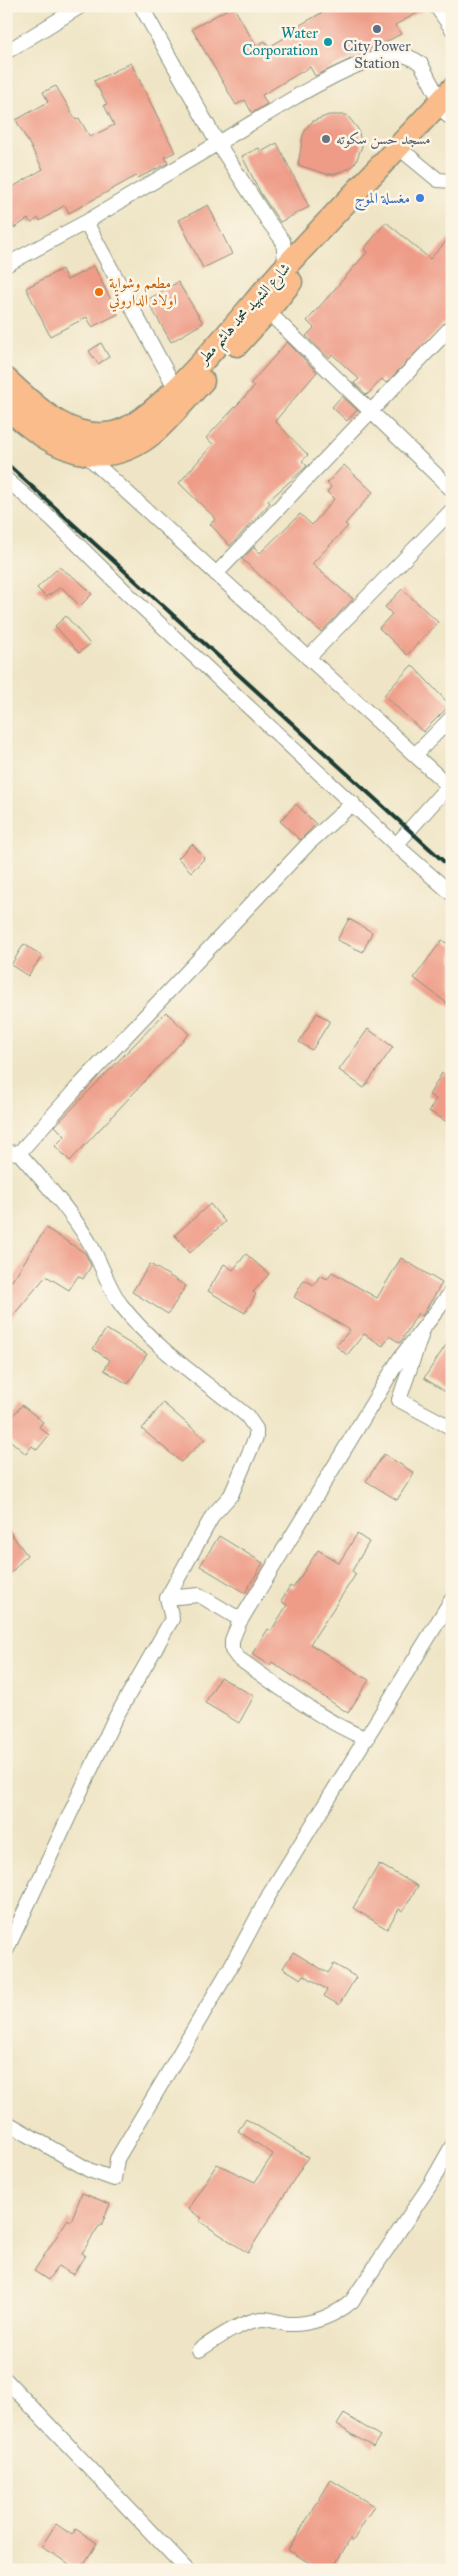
<svg xmlns="http://www.w3.org/2000/svg" width="458" height="2576" font-family="'IM FELL Great Primer',Amiri,serif">
<style>
.building{fill:#ee9c88}
.lines{fill:none;stroke-linecap:round;stroke-linejoin:round}
.minor-casing{stroke:#87917d;stroke-width:16}
.primary-casing{stroke:#87917d;stroke-width:25}
.minor{stroke:#fff;stroke-width:14}
.primary{stroke:#f9bc8a;stroke-width:22}
.rail{stroke:#1f3d34;stroke-width:4}
.service-dot{fill:#5c6f8a;stroke:#fcf5e5;stroke-width:2}
.culture-dot{fill:#0f9aa8;stroke:#fcf5e5;stroke-width:2}
.worship-dot{fill:#6b7280;stroke:#fcf5e5;stroke-width:2}
.shop-dot{fill:#3f7fe0;stroke:#fcf5e5;stroke-width:2}
.food-dot{fill:#e8710a;stroke:#fcf5e5;stroke-width:2}
.labels{text-anchor:middle;dominant-baseline:central;stroke-width:5;stroke-linejoin:round;paint-order:stroke}
.culture-label{font-size:15px;fill:#0d838f;stroke:#fcf5e5;text-anchor:end}
.service-label{font-size:15px;fill:#4e5e75;stroke:#fcf5e5}
.worship-label{font-size:15px;fill:#5b616d;stroke:#fcf5e5;text-anchor:start}
.shop-label{font-size:15px;fill:#366cbe;stroke:#fcf5e5;text-anchor:end}
.food-label{font-size:15px;fill:#c56008;stroke:#fcf5e5;text-anchor:start}
.street-label{font-size:15px;fill:#1f3d34;stroke:#fcf5e5}
</style>
<rect width="100%" height="100%" fill="#fcf5e5"/>
<filter id="ink" filterUnits="userSpaceOnUse"><feTurbulence type="fractalNoise" baseFrequency=".02" numOctaves="2"/><feDisplacementMap in="SourceGraphic" scale="10" xChannelSelector="R" yChannelSelector="G"/><feConvolveMatrix kernelMatrix="1 2 1 2 8 2 1 2 1" color-interpolation-filters="sRGB"/></filter>
<filter id="wash" filterUnits="userSpaceOnUse"><feTurbulence type="fractalNoise" baseFrequency=".0096" numOctaves="4" result="noise"/><feDisplacementMap in="SourceGraphic" scale="20" xChannelSelector="R" yChannelSelector="G"/><feGaussianBlur stdDeviation="1.12" result="paint"/><feColorMatrix in="noise" values="0 0 0 0 0 0 0 0 0 0 0 0 0 0 0 0 0 1.4 0 .05"/><feComposite in="paint" operator="in"/></filter>
<g filter="url(#wash)">
<rect width="100%" height="100%" fill="#efe5c6"/>
<g id="blocks">
<!-- building -->
<path class="building" d="M233,6l23,40 9,-5 4,6 24,-14 -2,-3 43,-24 93,2 -32,17 6,9 -21,11 2,3 -29,10 -38,18 -5,-9 -48,28 5,9 -15,9 -7,-13 -9,5 -44,-76z
M131,63l44,89 -10,5 3,6 -30,15 -2,-2 -67,37 -4,-8 -25,16 -1,-3 -8,5 -3,-4 -14,9 -3,-6 -5,3v-29l7,-4 -2,-4 32,-19 -27,-49 32,-18 -5,-10 13,-6 20,34 3,-2 11,19 24,-12 -10,-20 3,-1 -13,-23z
M329,115h18l11,14 4,17 -6,16 -6,6 -15,6h-9l-28,-9 5,-30 4,-8 6,-6z
M277,143l32,64 -29,15 -19,-28 -19,-38 17,-8 2,4z
M208,205l24,49 -29,14 -24,-48z
M386,222l44,37 22,-24v81l-66,67 -4,-4 -15,16 -13,-12 5,-4 -27,-25 -3,4 -23,-22 8,-8 -7,-7 60,-69 -3,-3z
M94,266l24,48 -26,13 -5,-10 -37,19 -24,-48 36,-19 5,11z
M178,282l25,41 -32,19 -24,-42z
M287,342l30,30 -42,49 33,34 -6,6 5,5 -39,35 2,2 -40,43 -20,-22 5,-4 -2,-4 -34,-33 34,-39 -7,-6 48,-51 -4,-3z
M101,343l8,14 -11,7 -9,-13z
M342,396l15,14 -10,11 -15,-14z
M344,465l29,27 -28,32 3,2 -36,38 41,35 -32,33 -79,-73 12,-12 6,6 40,-39 12,11 22,-26 -7,-7 4,-5 -4,-4z
M59,567l20,14 13,13 -12,12 -19,-19 -15,10 -9,-9z
M402,589l36,33 -31,33 -28,-27 13,-14 -7,-7z
M66,616l24,28 -11,9 -24,-27z
M412,665l38,40 -27,27 -39,-37z
M296,804l20,20 -16,16 -20,-19z
M192,844l13,14 -14,14 -13,-14z
M349,919l23,13 -9,20 -26,-12z
M442,940l10,7v60l-38,-29z
M24,944l18,12 -14,20 -17,-11z
M166,1012l23,22 -119,127 -15,-15 10,-10 -10,-10z
M317,1013l13,8 -18,29 -13,-8z
M368,1029l25,18 -29,41 -25,-18z
M442,1073l8,4 2,-2v50l-23,-14 7,-12 -7,-4z
M210,1204l15,18 -35,31 -15,-18z
M46,1228l39,25 6,13 -8,13 -5,-3 -9,14 -23,-14 -40,48v-48l6,5z
M246,1254l23,20 -16,18 3,2 -11,19 -37,-22 16,-27 9,6z
M401,1258l41,25 -20,33 -4,-3 -18,30 -11,-7 -6,10 -19,-12 -17,21 -11,-9 14,-16 -56,-33 10,-17 10,5 6,-10 7,4 5,-7 45,26z
M150,1264l36,22 -18,28 -36,-22z
M106,1329l41,25 -19,30 -24,-14 6,-10 -17,-11z
M452,1336v60l-28,-18z
M163,1403l42,36 -24,23 -39,-33z
M22,1405l21,17 -4,5 10,8 -12,15 -5,-4 -6,8 -20,-17v-13z
M384,1454l30,19 -17,27 -31,-19z
M6,1527l21,28 -21,23z
M357,1534l12,8 -17,29 4,3 -46,70 59,36 -21,33 -76,-51 -2,3 -18,-11 16,-25 3,2 16,-26 -6,-4 9,-15 3,2 25,-38 21,13z
M219,1536l44,27 -18,30 -45,-27z
M220,1677l34,19 -15,27 -34,-20z
M379,1864l39,22 -15,25 -4,-2 -12,20 -34,-21z
M293,1952l35,21 6,-9 22,13 -17,28 -15,-9 3,-6 -23,-15 -3,4 -18,-11z
M246,2119l62,38 -60,96 -49,-32 3,-3 -14,-9 29,-45 38,18 18,-28 -35,-23z
M82,2193l28,11 -9,22h-2l-17,27 3,2 -12,20 -15,-9 -10,14 -14,-9 34,-52 3,2z
M344,2414l36,22 -7,11 -36,-22z
M331,2480l43,26 -21,35 -3,-2 -18,31h-11l-33,-20z
M56,2524l16,11 4,-6 21,14 -17,27 -39,-23z"/>
</g>
</g>
<g filter="url(#ink)">
<use href="#blocks" fill-opacity="0" stroke="#87917d" stroke-width="1"/>
<g class="lines">
<!-- minor casing -->
<g class="minor-casing">
<path id="minor" d="M141,6l76,136 51,79 15,20 3,29
M436,6l16,23
M6,52l75,-46
M398,147l40,33 14,1
M86,222l93,173
M6,265l80,-43 211,-126c27,-15 65,-37 95,-41 11,-2 21,3 29,9l27,52
M262,306l190,184
M85,454l367,335
M6,479l46,40 77,76 267,250 52,-59
M216,574l236,-248
M308,658l144,-148
M415,755l37,-38
M396,845l56,49
M6,1152l13,1c25,29 51,57 70,89 12,20 19,46 33,64 34,44 83,75 125,110l9,13v8l-25,58 -18,20 -46,83
M19,1153l57,-64 233,-246 44,-40
M421,1336l-22,64 53,28
M367,1739c-47,-19 -87,-52 -129,-81l-6,-8v-10l7,-17 161,-265 52,-67
M6,1951l107,-229 59,-103 -5,-21 32,-3 42,25
M6,2122l83,48 25,9 3,-20 113,-191 39,-73 183,-296
M199,2350c19,-12 39,-27 62,-31 9,-1 19,4 27,5 23,1 47,-8 64,-23l78,-116 22,-39
M6,2380l181,190"/>
</g>
<!-- primary casing -->
<g class="primary-casing">
<path id="primary" d="M237,345l31,-34 23,-29
M6,379c29,27 64,63 107,54 47,-9 137,-129 173,-167 55,-59 111,-117 166,-177
M6,406c44,44 99,71 152,23 16,-15 30,-32 45,-48"/>
</g>
<!-- minor -->
<use href="#minor" class="minor"/>
<!-- primary -->
<use href="#primary" class="primary"/>
<!-- rail -->
<path class="rail" d="M6,463l446,406"/>
</g>
</g>
<!-- markers -->
<circle class="service-dot" cx="377" cy="29" r="5"/>
<circle class="culture-dot" cx="328" cy="42" r="5"/>
<circle class="worship-dot" cx="326" cy="139" r="5"/>
<circle class="shop-dot" cx="420" cy="198" r="5"/>
<circle class="food-dot" cx="99" cy="292" r="5"/>
<g class="labels">
<!-- culture labels -->
<g class="culture-label">
<text x="318" y="33">Water<tspan x="318" dy="17">Corporation</tspan></text>
</g>
<!-- service labels -->
<g class="service-label">
<text x="377" y="46">City Power<tspan x="377" dy="17">Station</tspan></text>
</g>
<!-- worship labels -->
<g class="worship-label">
<text x="336" y="139">مسجد حسن سكوته</text>
</g>
<!-- shop labels -->
<g class="shop-label">
<text x="410" y="198">مغسلة الموج</text>
</g>
<!-- food labels -->
<g class="food-label">
<text x="109" y="283">مطعم وشواية<tspan x="109" dy="17">اولاد الداروتي</tspan></text>
</g>
<!-- street labels -->
<g class="street-label">
<text transform="translate(244 313) rotate(-48)">شارع الشهيد محمد هاشم مطر</text>
</g>
</g>
<!-- margin -->
<rect width="458" height="2576" fill="none" stroke="#fcf5e5" stroke-width="25"/>
</svg>
